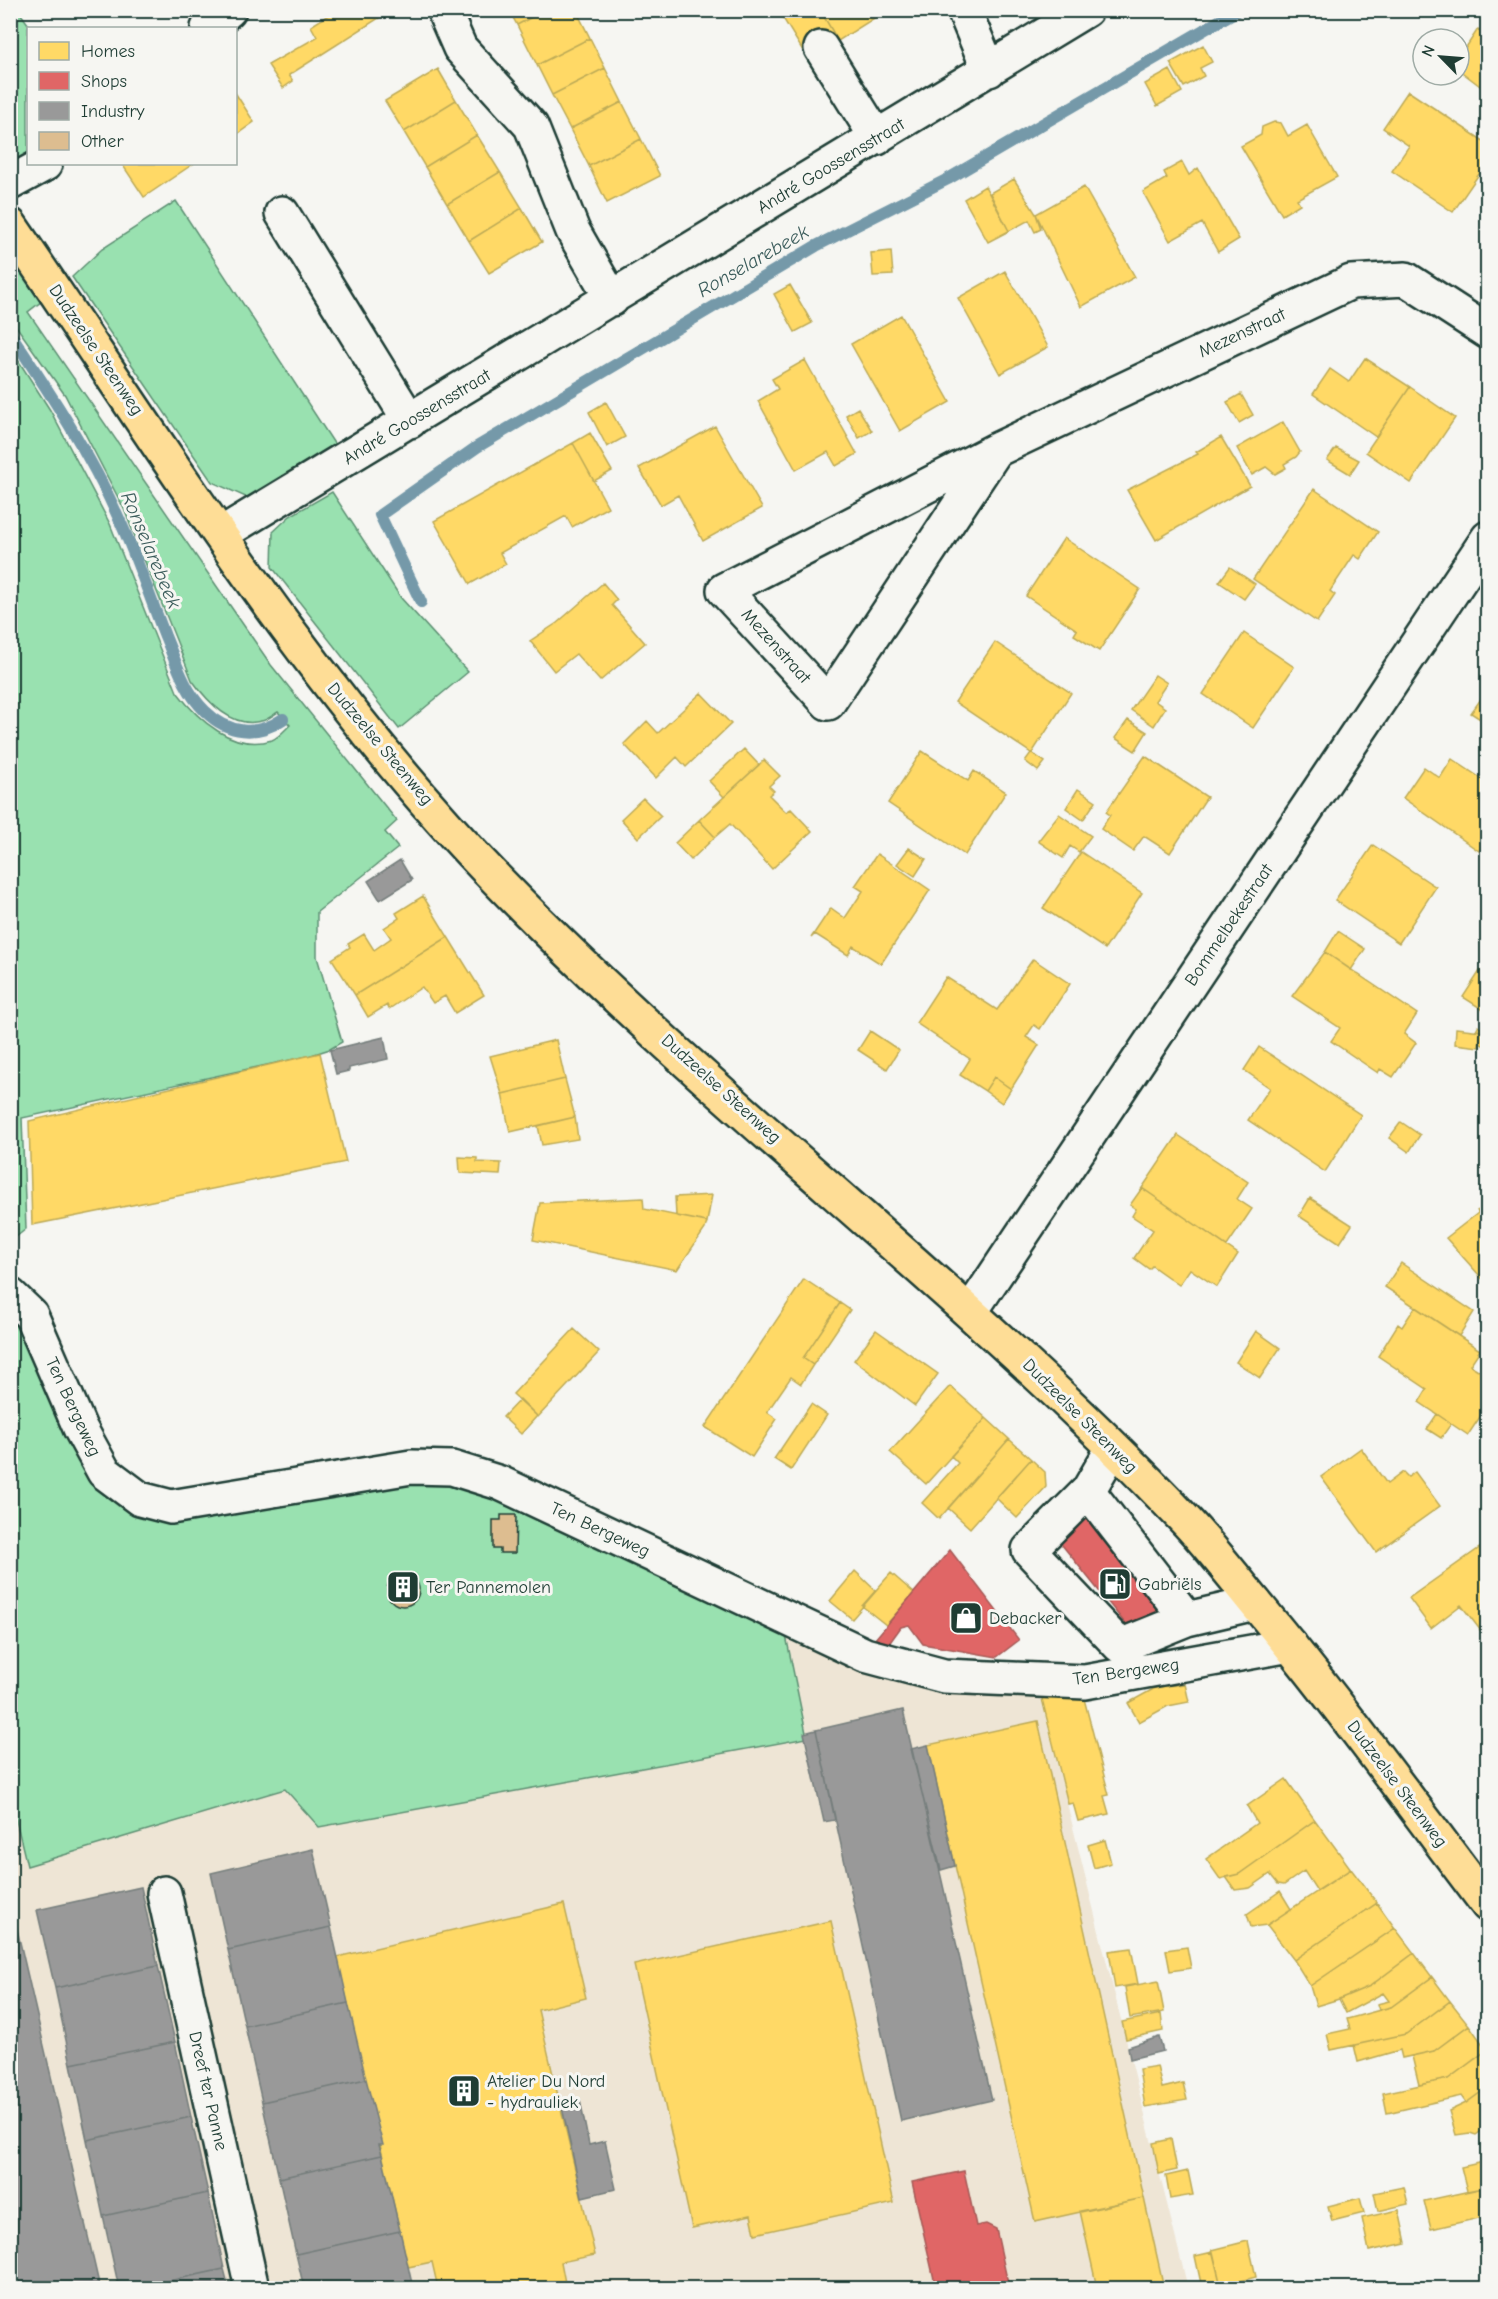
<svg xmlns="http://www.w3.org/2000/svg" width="1498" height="2299" font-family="'Comic Neue',sans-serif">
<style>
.built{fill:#eee5d5}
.green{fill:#99e1b0;stroke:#5c8f72;stroke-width:1.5}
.homes{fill:#ffd966;stroke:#bcaa57;stroke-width:1.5}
.shops{fill:#e06666;stroke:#a65a57;stroke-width:1.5}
.industry{fill:#999;stroke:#747d7b;stroke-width:1.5}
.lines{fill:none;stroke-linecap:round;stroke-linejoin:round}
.stream{stroke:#7499a9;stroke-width:12}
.building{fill:#ddbd90;stroke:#1f3d34;stroke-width:1.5}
.minor-casing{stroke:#1f3d34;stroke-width:38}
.major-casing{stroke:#1f3d34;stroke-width:38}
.minor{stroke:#f6f6f2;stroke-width:33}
.major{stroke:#fedd96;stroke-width:33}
.labels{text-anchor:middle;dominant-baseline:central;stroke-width:6;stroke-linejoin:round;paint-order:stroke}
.street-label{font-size:18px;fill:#1f3d34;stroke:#f6f6f2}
.poi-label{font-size:18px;fill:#1f3d34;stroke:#f6f6f2;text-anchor:start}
.water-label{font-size:20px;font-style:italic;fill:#3b5c5b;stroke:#f6f6f2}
</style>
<rect width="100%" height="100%" fill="#f6f6f2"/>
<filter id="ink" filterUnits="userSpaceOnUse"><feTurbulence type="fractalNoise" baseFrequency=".0167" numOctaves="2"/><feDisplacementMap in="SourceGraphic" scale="12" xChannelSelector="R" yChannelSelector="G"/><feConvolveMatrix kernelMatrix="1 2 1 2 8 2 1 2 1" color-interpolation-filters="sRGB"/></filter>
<g filter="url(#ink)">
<!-- built -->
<path class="built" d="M782,1616l83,39 171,24 152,609h-1177l-1,-493 18,70 257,-76 522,-52z"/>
<!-- green -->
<path class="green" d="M18,10l13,18h-3v136l-17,19 -1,-172z
M176,201l161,247 -87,51 -38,-17 -140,-205 30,-28z
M10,225l45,66 -27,21 243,353 126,156 -12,11 13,16 -81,64v45l25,85 -12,7 -22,7 -286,62 4,111 -15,12v-892l39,61 60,114 67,168c21,28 56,60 95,48 6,-2 13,-10 18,-15l-12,-13c-5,3 -11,8 -17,9 -29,8 -54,-20 -69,-41l-68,-171 -59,-114 -51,-72 -3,2z
M332,492l69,106 67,74 -69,57 -127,-162 1,-35 17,-16z
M10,1295l70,133 60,71 312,-31 330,148 25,122 -488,89 -34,-38 -258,77 -17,-71z"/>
<!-- homes -->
<path class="homes" d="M336,10l54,1 -101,64 4,6 -10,7 -15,-23 49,-28 -6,-11z
M509,10h36l-28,15z
M545,10h31l14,28 -53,27 -20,-40z
M778,10h42l13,22 -30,19z
M820,10h67l-49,31z
M1478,29l10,6v57l-29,-22v-12z
M590,38l15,30 -53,27 -15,-30z
M1203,45l9,17 -12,6 4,8 -20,11 -14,-24z
M605,68l17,34 -52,27 -18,-34z
M438,69l18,31 -52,32 -19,-31z
M1170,70l12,22 -25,14 -12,-22z
M1408,91l80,53v17l-35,51 -61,-41 17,-25 -26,-18z
M236,94l18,28 -18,13z
M456,100l21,35 -52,32 -21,-35z
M622,102l19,37 -52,27 -19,-37z
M1274,122l7,1 7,13 19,-11 30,52 -40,22 3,5 -18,11 -41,-69 20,-11 1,-8z
M477,135l23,37 -53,32 -22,-37z
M641,139l19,37 -53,27 -18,-37z
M1182,162l7,13 9,-7 41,71 -21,13 -16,-29 -32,18 -27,-49 24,-14 -3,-6z
M122,164h71l-49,33z
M500,172l22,36 -53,33 -22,-37z
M1014,179l22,35 5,15 -6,3 -6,-12 -20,11 -19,-38z
M985,186l24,45 -21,11 -24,-43z
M1084,187l51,90 -54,30 -45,-93z
M522,208l20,34 -53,31 -20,-32z
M891,251l2,24 -20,1 -2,-23z
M1005,271l43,76 -48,27 -42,-76z
M790,285l22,38 -17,9 -21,-38z
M901,315l49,87 -50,29 -49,-87z
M1365,358l45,29 -34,50 -63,-43 17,-25 19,13z
M805,360l52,94 -21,12 -8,-14 -32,18 -38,-69 20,-12 -6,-10z
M1410,387l45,31 -44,65 -45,-31z
M1241,394l12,21 -14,8 -12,-21z
M606,402l19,35 -18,10 -18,-35z
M858,408l14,23 -13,7 -13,-23z
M1283,422l17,30 -4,5 -12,7 2,4 -11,6 -9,-7 -14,8 -15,-27z
M715,426l47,82 -59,33 -25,-46 -17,10 -22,-37z
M590,433l22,38 -18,10 -21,-38z
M1221,437l29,49 -94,54 -29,-50 71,-36 -2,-2z
M573,443l35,64 -36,20 -6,-11 -66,37 6,11 -36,20 -36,-63z
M1336,448l23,12 -9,14 -23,-14z
M1314,489l64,43 -18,27 -6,-4 -24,36 5,4 -18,27 -64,-43z
M1064,538l76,51 -41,62 -25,-16 3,-5 -51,-34z
M1230,567l25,17 -11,15 -25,-17z
M603,583l14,17 -5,5 33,38 -45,38 -24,-27 -22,17 -24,-30 27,-18z
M1244,633l50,34 -41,61 -50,-34z
M995,642l76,51 -39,60 13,9 -7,9 -13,-10 6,-8 -76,-51z
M1155,675l12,8 -12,18 10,7 -11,18 -23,-16z
M1488,689v35l-17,-11z
M701,693l30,31 -45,43 -9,-10 -21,21 -32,-34 23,-23 11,12z
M1128,720l19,12 -12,19 -20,-13z
M744,749l15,16 -35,32 -15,-16z
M922,751l46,30 6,-10 32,21 -41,63 -77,-52z
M1145,756l62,41 -37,56 -26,-17 -11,15 -32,-22 9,-14 -4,-3z
M1452,759l36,24v56l-9,12 -76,-53 21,-31 16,11z
M764,760l16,16 -11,10 5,5 -5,4 17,17 5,-3 21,22 -40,38 -42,-45 -15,13 -16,-17z
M1078,789l18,12 -13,19 -17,-12z
M643,798l18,18 -23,22 -17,-19z
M1059,814l32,22 -12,16 -9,-6 -7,12 -25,-17z
M699,820l16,17 -24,23 -16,-17z
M1373,845l63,42 -37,56 -64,-43z
M909,848l17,11 -11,17 -18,-12z
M1081,852l61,41 -37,56 -62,-41z
M877,854l53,36 -49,74 -28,-18 -5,9 -33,-21 -4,4 20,-30 14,10 18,-27 -8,-5z
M423,896l25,41 -93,58 -23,-36 18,-12 -2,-3 16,-10 10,16 17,-12 -7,-10 15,-10 -3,-5z
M1338,931l27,18 -14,21 -26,-18z
M448,937l36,58 -29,18 -10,-17 -12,7 -11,-16 -33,22 -2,-4 -19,12 -13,-22z
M1325,952l92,62 -13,20 12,9 -23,34 -13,-8 -2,4 -47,-32 9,-13 -48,-32z
M1033,959l37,25 -30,45 -6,-4 -8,12 13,8 -28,44 -17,-12 -9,14 -25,-16 10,-16 -54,-36 30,-46 51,33z
M1480,971l8,5v37l-25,-16z
M1478,1026l10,7 -2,14 -6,-4 1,-12 -5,-1z
M1456,1028l25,3 -2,16 -24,-3z
M870,1031l29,19 -12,19 -29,-19z
M556,1040l9,39 -63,15 -12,-38z
M1259,1047l102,68 -36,57 -77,-52 22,-32 -26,-18z
M320,1053l26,109 -314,63 -3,-104z
M994,1077l17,12 -9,14 -17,-12z
M565,1079l10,38 -65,15 -8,-38z
M575,1117l3,22 -36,6 -4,-19z
M1401,1122l19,13 -11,17 -20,-14z
M1178,1135l70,47 -11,17 15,10 -25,37 -85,-58z
M459,1157l18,1v4l24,1 -1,12 -40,-2z
M1142,1188l96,66 -21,33 -27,-18 -11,16 -27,-19 -3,3 -15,-11 19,-28 -21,-14 4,-7 -6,-4z
M712,1195l-5,27 -31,-6 -1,-19z
M643,1198l1,11 63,13 -2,7 -28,41 -144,-30 7,-37z
M1310,1198l42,27 -12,18 -41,-27z
M1488,1205v17l-11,-12 3,2z
M1477,1210l11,12v63l-42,-47 32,-25z
M1401,1263l73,49 -15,24 -74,-49z
M804,1279l36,24 -37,55 10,7 -12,19 -10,-7 -24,35 10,7 -25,38 -47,-30z
M840,1303l10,7 -37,55 -10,-7z
M1415,1307l65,43 -10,15 18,11v29l-20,30 -49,-33 8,-13 -49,-33 20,-32 4,3z
M574,1329l25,23 -61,65 -25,-23z
M876,1330l62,44 -23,32 -61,-46z
M1256,1331l24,17 -20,30 -24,-16z
M950,1386l36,32 -60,66 -36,-32z
M520,1399l17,17 -16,18 -18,-17z
M811,1404l16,11 -36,55 -17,-11z
M1437,1414l14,10 -10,14 -14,-9z
M986,1418l23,21 -70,80 -17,-16 36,-40 -7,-7z
M1009,1439l22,20 -61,69 -22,-20z
M1361,1448l26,36 16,-12 5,5 7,-5 25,34 -64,46 -55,-75z
M1031,1459l14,13 1,15 -29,31 -21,-20z
M1488,1542v98l-27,-35 -30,23 -22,-30z
M855,1571l21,20 -24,28 -22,-18z
M891,1573l23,20 -28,32 -24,-19z
M1185,1684l4,18 -21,4 -29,16 -11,-19 29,-16z
M1082,1691l27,104 -5,1 5,18 -31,7 -5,-18 -5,1 -27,-109z
M1038,1721l106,477 -109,24 -107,-477z
M1286,1779l29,41 -76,54 -19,5 -14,-20 51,-36 -10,-17z
M1315,1820l36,49 -34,22 -13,-20 -20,14 -6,-1 -8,-10 -20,14 -15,2 -9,-13 13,-3z
M1105,1840l6,23 -17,5 -6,-23z
M1351,1869l26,34 -83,57 -27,-35z
M1280,1891l11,18 -24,16 -16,2 -4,-13z
M1377,1903l18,25 -85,58 -16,-26z
M564,1904l22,94 -48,12 57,245 -34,7 5,26h-128l-6,-26 -24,5 -71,-310z
M831,1921l63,282 -139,31 -4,-19 -59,13 -58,-263z
M1395,1928l19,25 -44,33 -31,13 -23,7 -6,-20z
M1187,1947l4,21 -21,3 -4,-21z
M1131,1948l7,36 -23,4 -6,-37z
M1414,1953l18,24 -41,30 -12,3 -2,-6 12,-3 -6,-8 -37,20 -7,-14 31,-13z
M1432,1977l18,24 -44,33 -75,16 -4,-16 23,-5 -3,-10 44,-12z
M1158,1981l6,31 -34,6 -5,-31z
M1450,2001l19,24 -35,26 -32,7 -2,-8 -42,12 -4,-17 52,-11z
M1161,2014l2,17 -37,8 -4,-17z
M1469,2025l18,25 -39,29 -29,6 -7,-29 22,-5z
M1487,2050l1,37 -22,16 -5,-7 -74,17 -4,-20 65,-14z
M1157,2066l5,22 21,-5 4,17 -42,7 -6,-38z
M1488,2087v39l-12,9 -6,-2 -14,2 -7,-24 17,-8z
M1171,2139l6,31 -18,4 -6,-31z
M1488,2161v26l-21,4 -6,-24z
M1188,2171l5,24 -23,4 -4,-23z
M1404,2187l4,17 -30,7 -4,-18z
M1488,2187v29l-57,13 -7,-28z
M1144,2198l20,90h-67l-17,-77z
M1360,2198l4,15 -32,8 -4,-15z
M1399,2210l7,33 -37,8 -7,-33z
M1248,2241l8,36 -35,9 -9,-36z
M1213,2252l8,34 -19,2 -7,-32z"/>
<!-- shops -->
<path class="shops" d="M1086,1507l78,101 -32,24 -78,-97z
M950,1550l69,90 -22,17 -74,-13 -14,-19 -8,2 -13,18 -13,-6z
M964,2171l12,55 10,-2 10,5 13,59h-73l-24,-106z"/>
<!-- industry -->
<path class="industry" d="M400,860l12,20 -32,20 -12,-19z
M384,1037l4,22 -39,9v3l-13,3 -6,-24z
M903,1710l89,390 -91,21 -85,-391z
M816,1730l19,90 -11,2 -20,-89z
M928,1745l27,121 -14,4 -30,-121z
M313,1849l18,78 -103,23 -17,-77z
M141,1887l17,79 -103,22 -18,-78z
M10,1899l90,389h-90z
M331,1927l17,76 -103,23 -17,-76z
M158,1966l17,76 -104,22 -16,-76z
M348,2003l18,76 -104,23 -17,-76z
M1159,2037l4,14 -33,8 -2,-12z
M175,2042l16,75 -104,23 -16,-76z
M366,2079l17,66h-4l3,10 -103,23 -17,-76z
M580,2100l9,45 16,-4 11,48 -34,8 -21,-94z
M191,2117l17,76 -105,23 -16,-76z
M382,2155l18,76 -104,23 -17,-76z
M208,2193l16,76 -88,19h-17l-16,-72z
M400,2231l13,57h-109l-8,-34z
M224,2269l5,19h-93z"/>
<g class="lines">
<!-- stream -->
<path class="stream" d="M10,333c40,60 81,122 110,188 17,37 30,77 45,115 11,26 19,55 40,75 23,23 52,26 78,8
M421,602l-41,-87 97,-68 339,-201 132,-67 290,-169"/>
</g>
<!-- building -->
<path class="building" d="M501,1515h15l-1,38h-15v-4h-7v-29h8z
M387 1590a16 16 0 1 1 32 0a16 16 0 1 1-32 0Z"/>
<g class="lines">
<!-- minor casing -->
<g class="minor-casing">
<path id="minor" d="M447,10l-1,6 14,32 71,78 42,105 39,68
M964,10l25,60
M208,28l21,-18
M821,48l56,90
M10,183l35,-19
M282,213l128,208
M996,450l-168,253 -104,-113 272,-140 355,-168 55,-3 82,53
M221,534l865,-524
M10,1295l21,20 49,113 24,44 36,27 31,8 240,-40 41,1 48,15 365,172 79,21 141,6 205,-37
M971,1311l517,-773
M1113,1448l-25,43 -59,59 91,96 67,-27 68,-16
M1088,1491l99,128
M164,1893l88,395"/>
</g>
<!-- major casing -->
<g class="major-casing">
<path id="major" d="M10,225c154,225 301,465 492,660 218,224 471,411 686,638 26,28 49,58 73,87 79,95 152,196 227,295"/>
</g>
<!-- minor -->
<use href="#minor" class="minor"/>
<!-- major -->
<use href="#major" class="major"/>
</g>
</g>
<!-- icons -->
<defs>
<g id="fuel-square" transform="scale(1.725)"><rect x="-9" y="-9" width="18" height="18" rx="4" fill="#1f3d34" stroke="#f6f6f2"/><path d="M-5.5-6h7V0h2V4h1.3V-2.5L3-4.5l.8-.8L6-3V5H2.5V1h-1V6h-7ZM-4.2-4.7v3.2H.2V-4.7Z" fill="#fff"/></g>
<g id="building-square" transform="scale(1.725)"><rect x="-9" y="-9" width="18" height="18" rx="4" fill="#1f3d34" stroke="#f6f6f2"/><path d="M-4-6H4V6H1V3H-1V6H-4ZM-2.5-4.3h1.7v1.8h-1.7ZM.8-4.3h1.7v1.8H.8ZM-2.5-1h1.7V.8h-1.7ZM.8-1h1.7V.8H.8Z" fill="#fff"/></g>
<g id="shop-square" transform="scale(1.725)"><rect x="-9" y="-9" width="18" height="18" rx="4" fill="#1f3d34" stroke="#f6f6f2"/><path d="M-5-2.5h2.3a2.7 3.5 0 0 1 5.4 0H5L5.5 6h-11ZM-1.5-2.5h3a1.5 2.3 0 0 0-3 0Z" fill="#fff"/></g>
</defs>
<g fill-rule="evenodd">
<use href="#fuel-square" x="1115" y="1584"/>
<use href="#building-square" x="403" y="1587"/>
<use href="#shop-square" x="966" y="1618"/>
<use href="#building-square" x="464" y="2091"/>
</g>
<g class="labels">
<!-- street labels -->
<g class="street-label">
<text transform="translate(831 166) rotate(-31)">André Goossensstraat</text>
<text transform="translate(1242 333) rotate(-25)">Mezenstraat</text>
<text transform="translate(96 350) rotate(56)">Dudzeelse Steenweg</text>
<text transform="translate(417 417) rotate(-31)">André Goossensstraat</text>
<text transform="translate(776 646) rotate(48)">Mezenstraat</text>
<text transform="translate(380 744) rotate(50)">Dudzeelse Steenweg</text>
<text transform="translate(1229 925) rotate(-56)">Bommelbekestraat</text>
<text transform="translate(721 1089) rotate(42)">Dudzeelse Steenweg</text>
<text transform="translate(73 1407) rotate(65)">Ten Bergeweg</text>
<text transform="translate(1080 1416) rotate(45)">Dudzeelse Steenweg</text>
<text transform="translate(600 1530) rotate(25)">Ten Bergeweg</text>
<text transform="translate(1126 1672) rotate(-8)">Ten Bergeweg</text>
<text transform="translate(1397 1784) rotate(53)">Dudzeelse Steenweg</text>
<text transform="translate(208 2091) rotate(77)">Dreef ter Panne</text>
</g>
<!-- poi labels -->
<g class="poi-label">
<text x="1138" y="1584">Gabriëls</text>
<text x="426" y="1587">Ter Pannemolen</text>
<text x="989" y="1618">Debacker</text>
<text x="487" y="2081">Atelier Du Nord<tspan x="487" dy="21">- hydrauliek</tspan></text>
</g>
<!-- water labels -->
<g class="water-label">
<text transform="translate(753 261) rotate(-30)">Ronselarebeek</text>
<text transform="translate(151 550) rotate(67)">Ronselarebeek</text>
</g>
</g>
<!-- margin -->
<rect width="1498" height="2299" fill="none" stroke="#f6f6f2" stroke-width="36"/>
<rect x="18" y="18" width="1462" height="2263" fill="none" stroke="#1f3d34" stroke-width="2" filter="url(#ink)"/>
<!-- legend -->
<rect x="27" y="27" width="210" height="138" fill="#f6f6f2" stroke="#a0aca6" stroke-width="1.5"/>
<rect x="39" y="42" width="30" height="18" fill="#ffd966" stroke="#a0aca6" stroke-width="1.5"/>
<text x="81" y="57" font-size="18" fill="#1f3d34">Homes</text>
<rect x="39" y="72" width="30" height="18" fill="#e06666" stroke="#a0aca6" stroke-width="1.5"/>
<text x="81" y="87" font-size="18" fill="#1f3d34">Shops</text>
<rect x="39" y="102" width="30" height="18" fill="#999999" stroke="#a0aca6" stroke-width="1.5"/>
<text x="81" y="117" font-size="18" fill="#1f3d34">Industry</text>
<rect x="39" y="132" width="30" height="18" fill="#ddbd90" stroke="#a0aca6" stroke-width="1.5"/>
<text x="81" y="147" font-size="18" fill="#1f3d34">Other</text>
<!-- north arrow -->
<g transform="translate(1441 57) rotate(295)"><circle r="28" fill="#f6f6f2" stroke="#a0aca6" stroke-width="1.5"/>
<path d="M0-4.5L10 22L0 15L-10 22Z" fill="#1f3d34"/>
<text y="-9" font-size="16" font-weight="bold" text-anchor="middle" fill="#1f3d34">N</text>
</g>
</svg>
